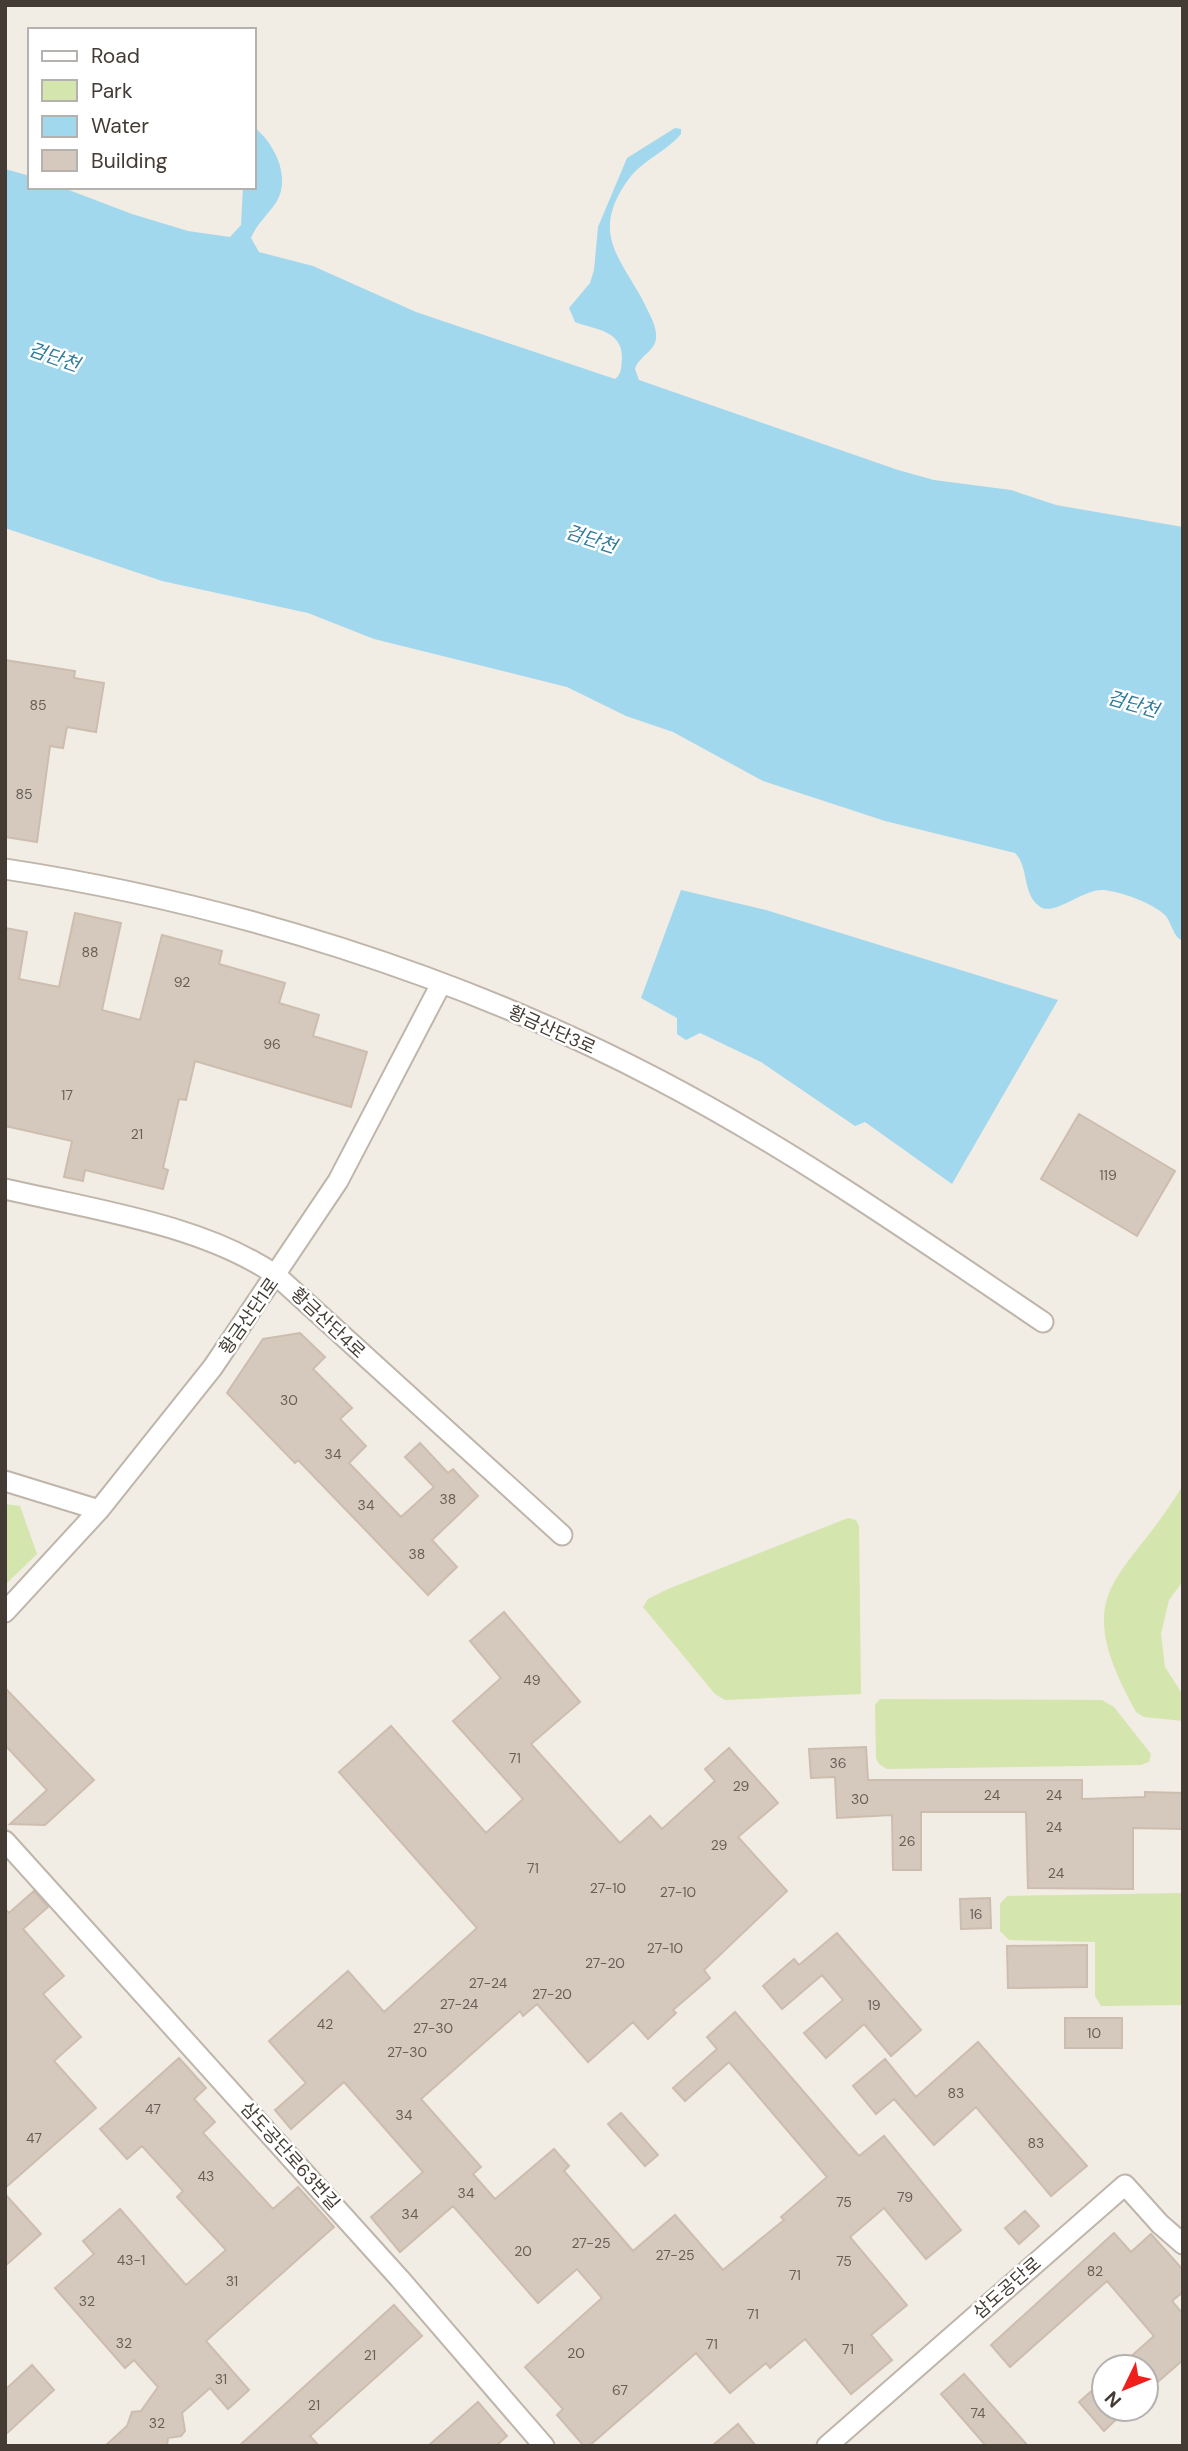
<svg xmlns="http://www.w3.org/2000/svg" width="1188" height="2451" font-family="'DM Sans','Noto Sans KR',sans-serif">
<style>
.green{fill:#d4e5ae}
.water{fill:#a2d8ed}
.building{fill:#d5c9bd;stroke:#cdbdae;stroke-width:2}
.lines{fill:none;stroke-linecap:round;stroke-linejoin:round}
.minor-casing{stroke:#bfb5aa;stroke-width:23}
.minor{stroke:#fff;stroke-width:19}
.labels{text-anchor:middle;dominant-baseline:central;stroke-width:5;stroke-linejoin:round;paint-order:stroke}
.number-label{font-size:14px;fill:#685e56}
.street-label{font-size:18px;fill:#433b34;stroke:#fff}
.water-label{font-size:19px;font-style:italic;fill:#307c9b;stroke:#fff}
</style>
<rect width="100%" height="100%" fill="#f1ece4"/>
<!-- green -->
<path class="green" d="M1183,1485v96l-14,19 -8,34 4,33 18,28v26l-39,-4 -8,-5c-70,-126 -12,-128 47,-227z
M5,1504l15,2 17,48 -32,31z
M848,1518l8,2 3,6 2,168 -136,6 -10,-6 -72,-87 5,-8 20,-10z
M880,1699l222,1 12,7 37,47 -2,8 -8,3 -254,4 -8,-5 -3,-6 -1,-53z
M1183,1893v112l-82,1 -6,-10v-54l-86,-2 -9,-9v-27l7,-8z"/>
<!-- water -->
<path class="water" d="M254,127c20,16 37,49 23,74 -8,13 -20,22 -26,37l8,14 54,14 103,46 199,67c7,-5 6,-12 7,-20 1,-29 -26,-29 -47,-37l-6,-14 21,-25 4,-13 4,-43 29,-69 48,-30 6,1v5c-14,17 -36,25 -50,42 -46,60 -6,84 18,137 4,8 8,17 7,26 -2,13 -17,17 -21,30l4,11 259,90 36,10 77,10 45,15 127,22v414c-10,-4 -11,-18 -18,-26 -13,-12 -43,-23 -61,-25 -21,-2 -51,28 -65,16 -17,-13 -10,-39 -24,-53l-130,-32 -122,-40 -90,-49 -47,-16 -59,-29 -193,-48 -66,-26 -146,-32 -157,-53v-359l25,7v11h31l71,27 56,17 42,6 11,-12 2,-38h11z
M681,890l85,20 292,90 -106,184 -87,-62 -10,4 -94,-64 -61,-29 -14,7 -9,-6v-16l-36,-20z"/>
<!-- building -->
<path class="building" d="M5,660l70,11 -1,7 30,5 -8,49 -29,-5 -4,21 -13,-2 -13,96 -32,-5z
M75,913l46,10 -19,87 38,10 22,-85 60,16 -3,13 66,19 -6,20 40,12 -6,21 54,16 -16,55 -156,-46 -9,39 -7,-1 -16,69 5,2 -5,19 -78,-19 -2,11 -19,-4 8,-36 -67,-15v-198l22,4 -8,47 40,8z
M1079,1114l96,57 -38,65 -96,-57z
M300,1333l25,24 -12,12 39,39 -12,11 26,27 -17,17 52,54 33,-30 -29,-30 15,-14 28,30 5,-4 25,27 -46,44 25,27 -29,28 -130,-135 -3,3 -68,-70 36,-54z
M504,1612l76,90 -49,42 89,99 30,-27 12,13 53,-48 -10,-12 24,-21 49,55 -40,34 49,54 -83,79 6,8 -37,32 3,3 -28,26 -15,-17 -45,40 -51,-58 -14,12 -3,-5 -99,88 60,68 -8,7 22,25 59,-50 15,17 -5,5 69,80 42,-36 48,55 61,-50 -3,-3 46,-40 -98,-115 -44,39 -12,-13 44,-39 -10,-12 28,-25 124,144 25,-20 77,94 -35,29 -42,-51 -34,29 57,68 -36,30 21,25 -41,34 -46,-55 -35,29 -4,-5 -36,30 -34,-40 -107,93h-5l-27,-31 6,-6 -38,-42 77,-69 -25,-29 -39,34 -85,-97 -53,46 -29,-35 52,-45 -79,-90 -53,47 -16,-19 31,-27 -37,-42 79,-70 36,41 93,-84 -138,-156 52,-46 95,107 37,-34 -70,-78 48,-43 -31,-37z
M5,1688l89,92 -49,45 -35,-1 37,-34 -42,-45z
M866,1747l2,33h214v19l63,-2v-5l38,1v36l-50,-1v61l-105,-1 -2,-76h-105v58h-28l-1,-55 -55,3 -2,-41 -24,1 -2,-29z
M34,1891l14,16 -25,22 41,47 -21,18 38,43 -27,24 42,47 -91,80v-279l4,4z
M990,1898l1,30 -30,1 -1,-30z
M837,1933l84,97 -30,26 -27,-32 -38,34 -22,-25 39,-33 -21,-25 -40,34 -19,-23 31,-27 5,6z
M1087,1945v42l-79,1 -1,-42z
M1065,2018h57v30h-57z
M978,2042l109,124 -36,30 -75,-89 -42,38 -40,-46 -18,15 -23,-28 32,-27 31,38z
M179,2058l27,30 -12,11 21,23 -12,11 70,76 25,-22 36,40 -128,114 43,49 -21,19 -18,-21 -28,25 3,18 -4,5 -13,2 -1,8h-62l22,-20 5,-14 9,-1 17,-24 -24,-27 -9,8 -70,-80 39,-34 -11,-13 37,-32 66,76 40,-35 -49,-53 6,-6 -41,-45 -15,13 -27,-30z
M621,2113l37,42 -13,11 -37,-42z
M5,2194l36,40 -36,32z
M1025,2211l14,15 -20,18 -14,-16z
M1114,2233l17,19 20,-18 32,36v22l-11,9 11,13v46l-37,32v-25h-27l35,-31 -47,-55 -97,86 -19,-22z
M394,2305l28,31 -112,100 9,10h-80z
M32,2365l22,25 -49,45v-45z
M964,2374l64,72h-42l-45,-52z
M1104,2380v29h23l-23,22 -25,-29z
M478,2402l29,34 -11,10h-68z
M738,2424l18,22h-44z"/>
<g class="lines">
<!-- minor casing -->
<g class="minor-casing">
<path id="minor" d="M5,869c223,34 454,106 654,211 134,70 258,157 384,242
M5,1189c86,20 200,36 272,87l285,259
M5,1481l94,29
M5,1612l94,-102 114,-143 125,-186 103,-197
M5,1841l395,438 144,167
M827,2446l298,-261 35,39 23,20"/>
</g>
<!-- minor -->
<use href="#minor" class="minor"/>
</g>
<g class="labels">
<!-- number labels -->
<g class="number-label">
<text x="38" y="705">85</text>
<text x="24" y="794">85</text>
<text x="90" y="952">88</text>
<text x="182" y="982">92</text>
<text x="272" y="1044">96</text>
<text x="67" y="1095">17</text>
<text x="137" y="1134">21</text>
<text x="1108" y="1175">119</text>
<text x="289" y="1400">30</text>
<text x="333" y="1454">34</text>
<text x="448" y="1499">38</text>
<text x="366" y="1505">34</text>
<text x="417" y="1554">38</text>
<text x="532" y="1680">49</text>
<text x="515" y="1758">71</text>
<text x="838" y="1763">36</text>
<text x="741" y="1786">29</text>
<text x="992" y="1795">24</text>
<text x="1054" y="1795">24</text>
<text x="860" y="1799">30</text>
<text x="1054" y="1827">24</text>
<text x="907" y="1841">26</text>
<text x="719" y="1845">29</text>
<text x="533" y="1868">71</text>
<text x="1056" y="1873">24</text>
<text x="608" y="1888">27-10</text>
<text x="678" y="1892">27-10</text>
<text x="976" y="1914">16</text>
<text x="665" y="1948">27-10</text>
<text x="605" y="1963">27-20</text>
<text x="488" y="1983">27-24</text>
<text x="552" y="1994">27-20</text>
<text x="459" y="2004">27-24</text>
<text x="874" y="2005">19</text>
<text x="325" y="2024">42</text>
<text x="433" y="2028">27-30</text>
<text x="1094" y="2033">10</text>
<text x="407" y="2052">27-30</text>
<text x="956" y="2093">83</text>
<text x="153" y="2109">47</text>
<text x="404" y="2115">34</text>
<text x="34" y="2138">47</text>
<text x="1036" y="2143">83</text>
<text x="206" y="2176">43</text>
<text x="466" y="2193">34</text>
<text x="905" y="2197">79</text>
<text x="844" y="2202">75</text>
<text x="410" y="2214">34</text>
<text x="591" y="2243">27-25</text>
<text x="523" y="2251">20</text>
<text x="675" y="2255">27-25</text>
<text x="131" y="2260">43-1</text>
<text x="844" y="2261">75</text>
<text x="1095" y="2271">82</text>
<text x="795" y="2275">71</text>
<text x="232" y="2281">31</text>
<text x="87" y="2301">32</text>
<text x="753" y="2314">71</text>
<text x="124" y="2343">32</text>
<text x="712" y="2344">71</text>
<text x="848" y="2349">71</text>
<text x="576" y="2353">20</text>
<text x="370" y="2355">21</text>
<text x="221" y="2379">31</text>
<text x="620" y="2390">67</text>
<text x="314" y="2405">21</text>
<text x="978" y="2413">74</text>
<text x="157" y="2423">32</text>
</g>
<!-- street labels -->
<g class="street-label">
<text transform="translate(552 1030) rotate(24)">황금산단3로</text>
<text transform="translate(249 1316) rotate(-55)">황금산단1로</text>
<text transform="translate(328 1323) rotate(43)">황금산단4로</text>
<text transform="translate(290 2156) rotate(48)">삼도공단로63번길</text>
<text transform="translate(1007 2288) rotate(-41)">삼도공단로</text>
</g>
<!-- water labels -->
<g class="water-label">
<text transform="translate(54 357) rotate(19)">검단천</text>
<text transform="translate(591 539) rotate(18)">검단천</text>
<text transform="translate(1133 704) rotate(16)">검단천</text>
</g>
</g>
<!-- border -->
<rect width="1188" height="2451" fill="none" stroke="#433b34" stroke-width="14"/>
<!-- legend -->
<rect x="28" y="28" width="228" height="161" fill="#ffffff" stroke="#b4b1ae" stroke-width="2"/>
<rect x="42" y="51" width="35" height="10" fill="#ffffff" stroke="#b4b1ae" stroke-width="2"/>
<text x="91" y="63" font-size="21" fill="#433b34">Road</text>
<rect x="42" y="80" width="35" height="21" fill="#d4e5ae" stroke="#b4b1ae" stroke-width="2"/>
<text x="91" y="98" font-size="21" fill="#433b34">Park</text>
<rect x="42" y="116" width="35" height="21" fill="#a2d8ed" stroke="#b4b1ae" stroke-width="2"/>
<text x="91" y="133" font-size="21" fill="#433b34">Water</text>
<rect x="42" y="150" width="35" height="21" fill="#d5c9bd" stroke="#b4b1ae" stroke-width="2"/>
<text x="91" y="168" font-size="21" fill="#433b34">Building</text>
<!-- north arrow -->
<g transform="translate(1125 2388) rotate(227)"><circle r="33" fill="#ffffff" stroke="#b4b1ae" stroke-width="2"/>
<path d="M0-5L12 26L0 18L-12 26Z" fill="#f11f1c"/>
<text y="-10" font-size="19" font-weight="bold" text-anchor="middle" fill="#433b34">N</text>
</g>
</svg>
